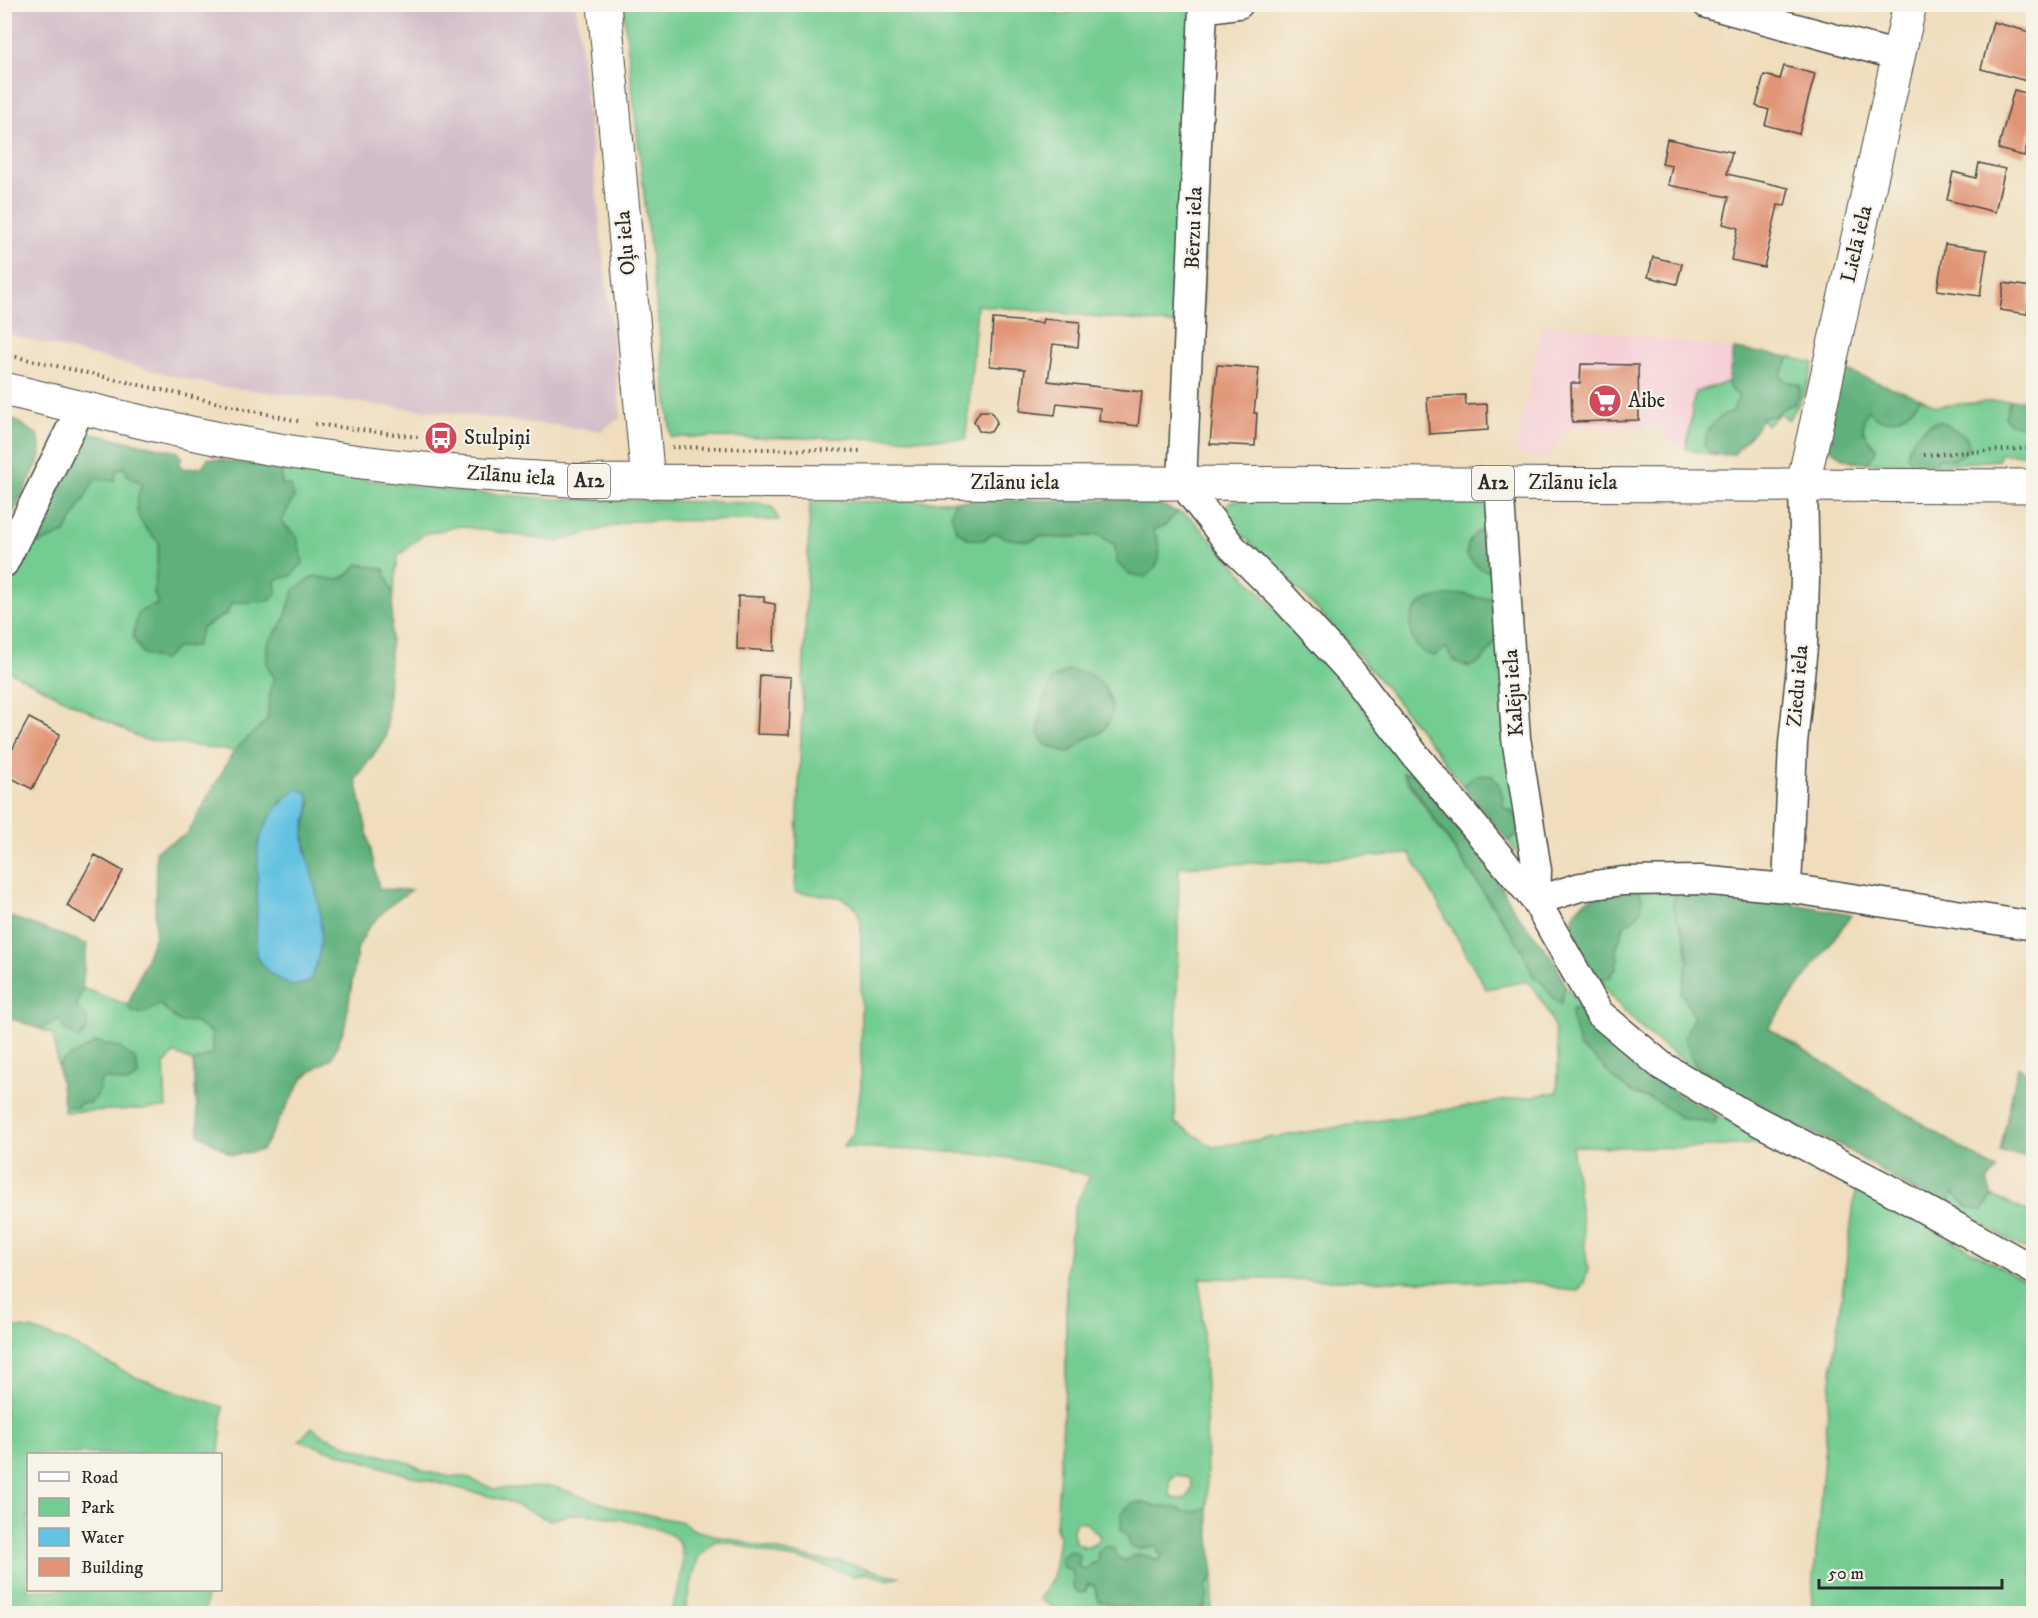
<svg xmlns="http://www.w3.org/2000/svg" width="2038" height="1618" font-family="'IM FELL DW Pica',serif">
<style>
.built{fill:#f6cfd7}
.industrial{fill:#d1bdc9}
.green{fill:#73cc92;stroke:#4f7c5e;stroke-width:1.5;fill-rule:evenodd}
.forest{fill:#5eb07c;stroke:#446e54;stroke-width:1.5;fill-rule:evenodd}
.water{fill:#64c2e2;stroke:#487686;stroke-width:1.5}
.building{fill:#e19476}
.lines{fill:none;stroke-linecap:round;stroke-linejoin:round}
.street-casing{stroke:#484641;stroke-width:31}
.secondary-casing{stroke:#484641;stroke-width:35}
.highway-casing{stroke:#484641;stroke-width:35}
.path{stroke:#484641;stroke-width:4;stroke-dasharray:1.5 4.5;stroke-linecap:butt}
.street{stroke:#fff;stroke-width:28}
.secondary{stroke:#fff;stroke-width:33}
.highway{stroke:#fff;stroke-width:33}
.labels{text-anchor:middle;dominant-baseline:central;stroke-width:4.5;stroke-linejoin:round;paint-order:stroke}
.shield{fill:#f7f3e8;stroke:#686764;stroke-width:1.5}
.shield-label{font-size:20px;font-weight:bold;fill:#2b2b2b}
.street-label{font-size:21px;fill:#2b2b2b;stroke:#f7f3e8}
.poi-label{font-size:21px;fill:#2b2b2b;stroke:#f7f3e8;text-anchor:start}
</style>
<rect width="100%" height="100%" fill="#f7f3e8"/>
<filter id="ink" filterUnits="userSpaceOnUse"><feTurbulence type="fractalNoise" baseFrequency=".0167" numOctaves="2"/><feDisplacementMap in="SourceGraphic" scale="12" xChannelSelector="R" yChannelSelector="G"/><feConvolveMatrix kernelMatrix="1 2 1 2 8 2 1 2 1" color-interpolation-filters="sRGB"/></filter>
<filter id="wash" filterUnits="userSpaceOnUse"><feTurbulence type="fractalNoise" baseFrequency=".008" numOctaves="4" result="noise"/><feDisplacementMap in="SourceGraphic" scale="24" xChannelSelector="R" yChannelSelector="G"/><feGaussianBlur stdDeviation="1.35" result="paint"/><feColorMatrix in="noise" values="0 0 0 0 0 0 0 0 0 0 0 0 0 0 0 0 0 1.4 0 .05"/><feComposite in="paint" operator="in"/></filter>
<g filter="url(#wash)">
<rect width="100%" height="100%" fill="#efddbc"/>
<!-- built -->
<path class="built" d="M1542,323l192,26 -6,33 -33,10 -9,57 -16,-6 -7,-8 -1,-9 -92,2 -25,31 -30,-5z"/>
<!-- industrial -->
<path class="industrial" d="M5,4l571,1 45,412 -20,14 -386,-45 -210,-52z"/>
<!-- green -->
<path class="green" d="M1055,4l2,11 54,-10h100l-9,322 -225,-22 -11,134 -295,-2 -48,-432z
M1790,357l24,6c-5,22 -12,39 -26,57l-8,-7 -13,12 -5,-6 1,-2 11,-1 7,-7 13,-5v-22h-6l-8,-6z
M1728,382l2,7 9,7 -7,16 -25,38 10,6 -31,-7 9,-57z
M1921,398l14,8 75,-6 -4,7 27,16v31h-34v6l-64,5 4,-7 15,2 15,-13 -2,-9 -21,-14 -39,30 5,9h-45l8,-10c-11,-17 -17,-24 -7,-43l33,7z
M125,467l3,8 14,9c-12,30 -3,37 17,58l-5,51 24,54 24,-19 25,-14 4,-11 44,-23 22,-43 -16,-16 1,-52 182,23 91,7 203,4 14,4 7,13 -149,1 -73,21 -97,-16 -36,8 -26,22 -5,39 -9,-26c-31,5 -60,14 -90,21l-10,31 -17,24 8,34 -4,6 -4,35 -33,31 -92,-12 -137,-70v-93l10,-23 50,-20 30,-54z
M1485,499l6,6 6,69 -3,24h-16l-15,-4 -22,58 5,-5 54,-14 22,227 -14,-19 8,-5 -3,-25 -10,-4v-12l-32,-17 -8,8c-70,-94 -146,-185 -234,-263l-4,-8v-8l5,-5 11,-2z
M955,501l-4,13 32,26 12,-7 15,6 19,2 11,-5 19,2 40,-3 17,10 1,17 41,-22 -5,-10 11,-4 14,-14 13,6 128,138 43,51 54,69 -5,-3h-9l120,176 11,27 12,9 10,16 6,3 4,-19 16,22 -1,41 17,12 18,20 19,13 24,9 23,16 34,6 1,-9 26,12 26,16 -77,5 -119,-2 16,123 -4,14 -6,8 -14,-1 -24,-7 -340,-5 6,110 1,121 -22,3 -8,-4 -20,-1 -8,-4 -28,26 18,20 18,-4 7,11c-21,16 -56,-9 -79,14l-7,-4 -15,1 10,4v16l22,-2 38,26 10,2h-72l-15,-4 -17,-10 14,-21 6,-41 -3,-10 10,-155v-104l9,-62 15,-30c-80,-25 -165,-26 -247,-29l11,-15 7,-45v-165l-6,-16 -15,-9 -45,-5 15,-390zM1087,673c4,4 11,7 15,12 17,20 12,43 -13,52zM1410,854l76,135 42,-8c6,9 13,18 18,27 14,24 13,57 11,84l-344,55 -38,-24 4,-256zM1175,1475l10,1 6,4 1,8 -5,10 -10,1 -7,-4v-15zM1077,1521l9,2 14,13c-5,12 -13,13 -24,7 -3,-8 -5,-14 1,-22z
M1638,890l37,3 -2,15 12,29 3,25 -7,30 13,24v47l25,20c-45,-26 -89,-58 -118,-102l9,-4 8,-19 -2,-9z
M82,988l46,17 4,7 12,1 16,-9 19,18 13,-1 20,12 1,21 -20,8 -18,-9 -11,11 2,44 -102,4v-6l13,1 4,-4 16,-8 4,-15 5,-2 21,5 -62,-24 -7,7 -5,-32 -13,-5 36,-20z
M1856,1187l177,98v328l-222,1 18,-218z
M1953,1193l15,14 15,3 9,-14 41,18v40l-86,-50z
M5,1327l26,2 36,13 68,35 88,30 -4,47h-191v136h179l-2,23h-200z
M312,1427l10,8 32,13 56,15 14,8 27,6h14l29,12 58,-3 67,23 64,13 11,8 93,23 45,9 7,-1 60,16 -10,3 -23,-7 -13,3 -39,-14 -37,-6 -45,-13 -17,-2 -17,17 -14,55h-13c5,-17 18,-56 7,-72 -10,-14 -75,-26 -93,-27 -12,-1 -25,3 -36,6l-45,-20 -93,-24 -112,-35z
M1214,1576l-3,37 -13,1 8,-9 -1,-18z"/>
<!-- forest -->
<path class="forest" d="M1734,349l56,8 -10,19 8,6 12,3v7l-6,12 -13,5 -7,7 -11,1 -9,14 -20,23c-14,1 -23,3 -30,-10 3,-16 12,-27 28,-32l7,-16 -9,-7 -2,-7z
M1841,369l80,29c-9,12 -25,27 -42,21 -4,-2 -8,-6 -11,-9 -10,19 -5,23 8,38l-1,5 -8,10c-16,0 -30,-6 -40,-19z
M2033,399v24l-2,-1 -9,4 -12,-3 -5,-6 5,-17z
M5,414l34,22 2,20 -36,74v-37l11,-23 -11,-4z
M1939,421l7,3 21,14 2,9c-8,13 -16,13 -30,11l-4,7 -23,-2 -5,-9c5,-17 14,-29 32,-33z
M79,431l99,21 4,6 -3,7 6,4 17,-2 6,-9 74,11 -1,15 10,2 3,12 -13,24 16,15 6,26 -12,13 -16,4 1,13 -6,8 -39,2 -4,11 -25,14 -6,18 -18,1 -15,13 -20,-6 -10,-17 5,-25 20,-8 -4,-11 5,-50c-20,-22 -29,-29 -17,-59l-15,-9 -2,-8 -8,3 -3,11 -19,-2 -30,54 -50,20z
M1132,500l24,3 22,9 -14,14 -11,4c9,20 11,33 -8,47l-16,-3 -13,-12 -1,-17 -16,-10 -40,3 -19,-2 -11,5 -19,-2 -15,-6 -12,7 -14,-1 -13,-9 -5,-16 4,-13z
M1493,525l4,49 -18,-6 -12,-12c-1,-20 9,-25 26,-31z
M358,564l26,5 9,26 -7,142 -30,42 23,110 32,1 -24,18 -19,20 -10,19 -13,79 -13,32 -13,8 -16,12 -41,72 -30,5 -33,-21 -6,-72 19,-8v-21l-20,-12 -13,1 -19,-18 -16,9 -12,-1 -4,-7 27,-69 1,-86 31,-16 47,-83 33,-31 4,-35 4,-6 -8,-13v-21l17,-24 10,-31 20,-14c20,4 30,7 44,-12zM281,801l30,2 -7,30 4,27z
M1463,594l15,4h16l6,35c-8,13 -19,39 -38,32 -9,-3 -13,-9 -16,-18l-11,9c-5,-1 -10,-2 -13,-5 -16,-13 -16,-39 2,-49 10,-6 27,-6 39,-8z
M1068,670l19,3 15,11 10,21 -1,14 -10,14 -12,4 -20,16 -23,-8 -8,-11 4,-28 10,-27z
M1404,773h7l5,3 74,92 26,45 38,47 11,25 -4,19 -6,-3 -11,-16 -11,-9 -11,-27z
M1480,775h12c9,10 11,19 11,32 18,8 24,23 5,34l-45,-55 8,-8z
M1638,890c11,14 0,29 -14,35l-8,24 2,9 -2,11 -6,8 -9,4c-17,-21 -47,-60 -14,-81 7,-5 40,-8 51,-10z
M1675,893l112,10 65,11 -84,114 229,142 -10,12 5,14 -9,14 -15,-3 -15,-14 -6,11 -37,-15 -70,-44 -64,-27 -57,-35 -25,-20 -10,-25 10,-22 -13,-24 7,-30 -3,-25 -12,-29z
M5,915l82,29 -5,44 -6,20 11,9v14l-8,8 -15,-10 -5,-10 -19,10 -35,-13z
M1581,1007l21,29 32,28 43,30 26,13 13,8 -1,9 -34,-6 -23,-16 -24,-9 -19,-13 -18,-20 -17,-12 -9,-32 1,-8z
M97,1042l21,5 17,12 4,17 -12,7 -21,-5 -5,3 -4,15 -8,7h-8l-4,4 -13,-1 -6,-40 7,-7z
M2018,1066l15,10v54l-4,27 -29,-5z
M1133,1503h16l8,4 20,1 8,4 22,-3 7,67 -9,11c5,11 1,18 -7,26 -20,1 -56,5 -71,-7l-6,1 -22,-6 -5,-16 -6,-1 -3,8 -7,1 -5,-6v-16l-10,-4 -2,-4 1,-7 8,-5 6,2 4,5 -2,8 7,4 7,-7h5l1,-10 6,-7 9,1 6,11 7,3c11,-11 19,-6 31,0l6,-5 -5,-4 -1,-7 -18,4 -10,-3v-7l-8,-10v-16z"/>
<!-- water -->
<path class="water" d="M297,789l10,3c7,18 -3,24 -3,41 -1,13 5,29 8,41 9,35 16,77 -4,109l-17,3 -22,-13 -13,-17 2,-110c6,-24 19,-42 39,-57z"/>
<g id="blocks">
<!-- building -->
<path class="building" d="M1993,22l41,11v22l-7,26 -46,-12z
M1784,66l31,8 -16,60 -34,-9 4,-15 -13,-4 8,-31 16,4z
M2014,90l20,5v25l-10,36 -26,-7z
M1667,139l65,13 -5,22 62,14 -4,18 -7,-1 -14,62 -33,-7 7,-32 -15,-4 6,-27 -61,-12 4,-19 -10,-2z
M1979,163l26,6 -10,43 -48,-12 6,-28 23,6z
M1945,244l42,6 -7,46 -43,-6z
M1653,257l29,7 -5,20 -29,-7z
M2004,283l27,4 -4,27 -27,-4z
M993,319l49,4 1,-4 37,3 -2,25 -25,-3 -5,37 94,11 -4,34 -39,-5 1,-13 -43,-5 -2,12 -35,-4 5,-42 -35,-3z
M1581,364l57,1 1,55 -67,2 -1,-39h9z
M1217,365l42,3 -5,45h3l-2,33 -45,-2z
M1465,395l1,10 21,-1 1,26 -59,4 -2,-37z
M980,411h11l6,11 -6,10 -12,-1 -5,-10z
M738,596l26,1v5l11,2 -1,47 -37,-2z
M760,675l31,2 -2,58 -32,-1z
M29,718l31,16 -28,55 -28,-15v-9z
M95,855l28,16 -28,51 -28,-16z"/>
</g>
</g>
<g filter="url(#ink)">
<use href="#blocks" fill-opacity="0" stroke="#484641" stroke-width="1.5"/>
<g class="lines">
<!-- street casing -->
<g class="street-casing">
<path id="street" d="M1239,4l-36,5 -21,474 50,64 51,50 69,76 63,82 121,146 63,112 63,53 80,47 141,73 151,84
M1707,4l192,52
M1499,483l17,255 21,132 -1,31 44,-14 43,-6 77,-1 87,8 247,38
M4,563l77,-155
M1787,888l6,-145 10,-96 2,-69 -2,-94"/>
</g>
<!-- secondary casing -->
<g class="secondary-casing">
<path id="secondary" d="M604,4l44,478
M1803,484l107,-480"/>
</g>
<!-- highway casing -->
<g class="highway-casing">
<path id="highway" d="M4,389c107,26 213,53 321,68 88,13 176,19 264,24l1445,5"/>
</g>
<!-- path -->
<path class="path" d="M4,354l298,68
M315,424l103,13
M672,447l190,4
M1924,455l110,-7"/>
<!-- street -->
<use href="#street" class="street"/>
<!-- secondary -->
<use href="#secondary" class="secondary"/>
<!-- highway -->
<use href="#highway" class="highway"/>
</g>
</g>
<!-- icons -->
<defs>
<g id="supermarket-disc" transform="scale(1.725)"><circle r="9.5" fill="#d1495b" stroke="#f7f3e8"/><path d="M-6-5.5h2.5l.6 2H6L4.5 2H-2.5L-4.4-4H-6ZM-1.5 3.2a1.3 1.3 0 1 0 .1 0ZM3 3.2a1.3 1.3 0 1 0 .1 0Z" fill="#fff"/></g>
<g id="bus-disc" transform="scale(1.725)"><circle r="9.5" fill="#d1495b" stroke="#f7f3e8"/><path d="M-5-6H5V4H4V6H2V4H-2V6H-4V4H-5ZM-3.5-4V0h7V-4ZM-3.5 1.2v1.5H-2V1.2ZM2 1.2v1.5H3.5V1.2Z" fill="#fff"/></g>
</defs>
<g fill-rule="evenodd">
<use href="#supermarket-disc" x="1605" y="401"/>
<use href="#bus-disc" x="441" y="438"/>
</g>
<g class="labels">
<!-- shield labels -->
<g class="shield">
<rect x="568" y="464" width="42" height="34" rx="4.5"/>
<rect x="1472" y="466" width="42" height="34" rx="4.5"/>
</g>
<g class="shield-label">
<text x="589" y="481">A12</text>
<text x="1493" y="483">A12</text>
</g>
<!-- street labels -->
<g class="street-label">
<text transform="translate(1194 228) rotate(-88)">Bērzu iela</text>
<text transform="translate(626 243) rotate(-95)">Oļu iela</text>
<text transform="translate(1857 244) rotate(-77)">Lielā iela</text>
<text transform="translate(511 476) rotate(4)">Zīlānu iela</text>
<text x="1015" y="483">Zīlānu iela</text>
<text x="1573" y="483">Zīlānu iela</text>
<text transform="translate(1798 686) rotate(-85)">Ziedu iela</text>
<text transform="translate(1514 693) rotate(-94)">Kalēju iela</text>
</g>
<!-- poi labels -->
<g class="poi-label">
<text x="1628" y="401">Aibe</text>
<text x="464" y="438">Stulpiņi</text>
</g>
</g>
<!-- margin -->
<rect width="2038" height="1618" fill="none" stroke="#f7f3e8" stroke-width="24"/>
<!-- legend -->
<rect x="27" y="1453" width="195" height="138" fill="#f7f3e8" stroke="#a5a39c" stroke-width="1.5"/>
<rect x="39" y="1472" width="30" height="9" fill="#ffffff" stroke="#a5a39c" stroke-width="1.5"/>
<text x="81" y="1483" font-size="18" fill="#2b2b2b">Road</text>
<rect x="39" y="1498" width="30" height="18" fill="#73cc92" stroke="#a5a39c" stroke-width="1.5"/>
<text x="81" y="1513" font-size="18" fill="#2b2b2b">Park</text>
<rect x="39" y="1528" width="30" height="18" fill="#64c2e2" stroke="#a5a39c" stroke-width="1.5"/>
<text x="81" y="1543" font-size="18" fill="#2b2b2b">Water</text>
<rect x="39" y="1558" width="30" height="18" fill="#e19476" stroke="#a5a39c" stroke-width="1.5"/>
<text x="81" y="1573" font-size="18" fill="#2b2b2b">Building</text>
<!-- scale -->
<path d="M1819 1579v9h183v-9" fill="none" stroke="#2b2b2b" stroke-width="3"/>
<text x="1828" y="1579" font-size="18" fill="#2b2b2b" stroke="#f7f3e8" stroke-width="4.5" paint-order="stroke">50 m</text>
</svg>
